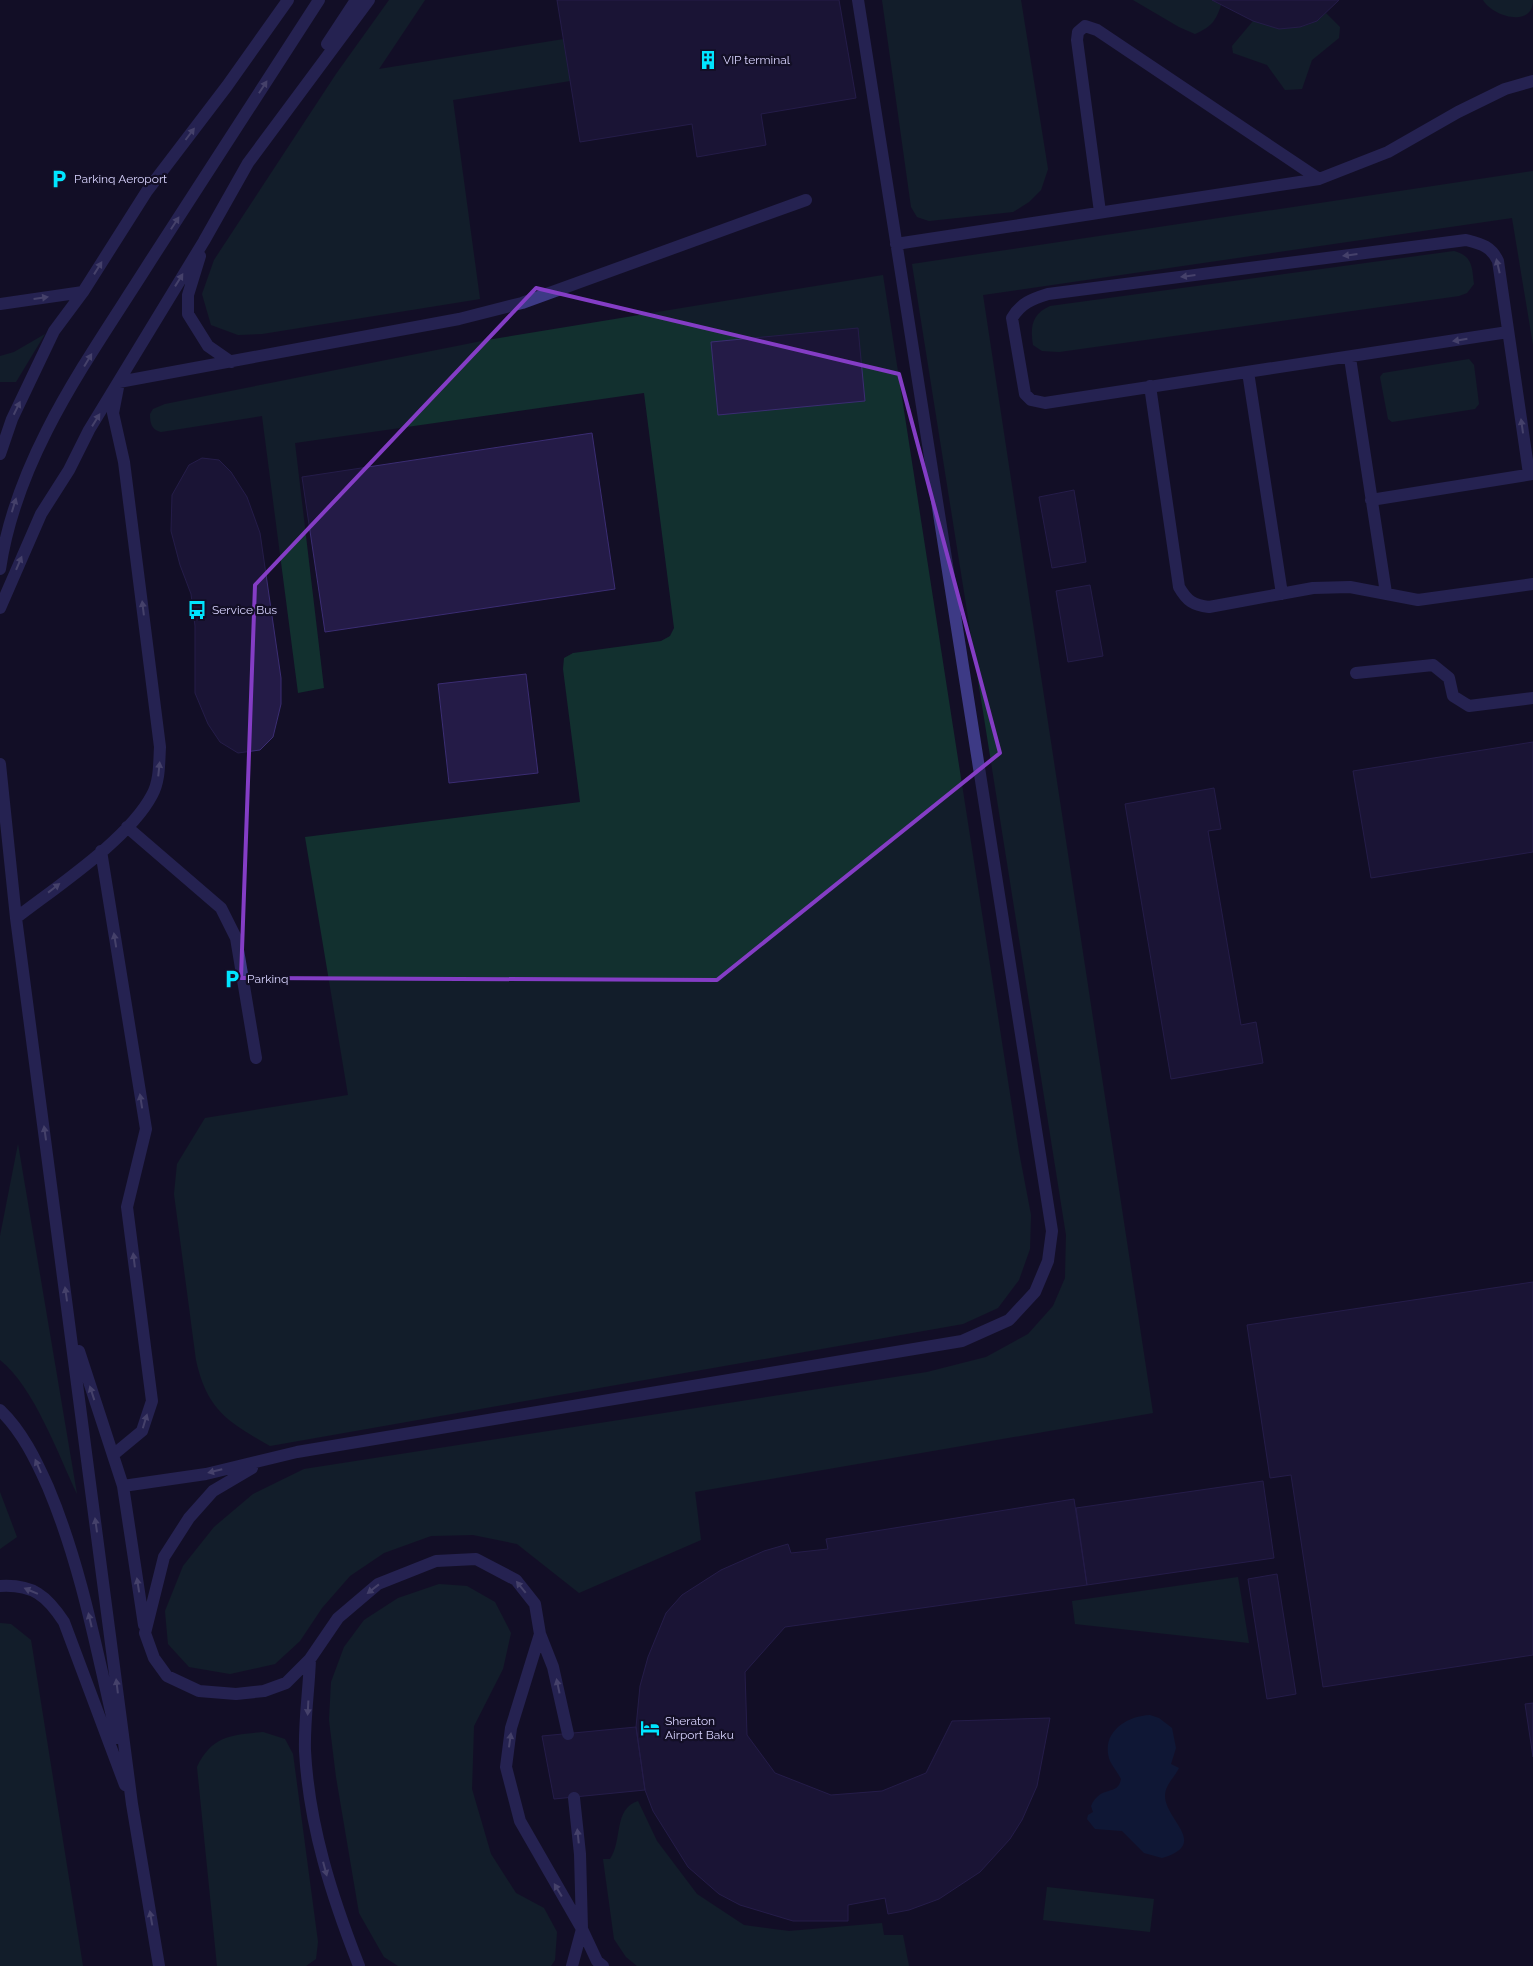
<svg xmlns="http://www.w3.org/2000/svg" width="1533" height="1966" font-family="Raleway,sans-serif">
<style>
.green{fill:#12302f}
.water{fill:#0c2248}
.building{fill:#241b47;stroke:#3b2d73}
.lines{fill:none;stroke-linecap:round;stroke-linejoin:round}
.lane{stroke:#3d3a85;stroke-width:12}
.oneway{fill:#837fbc}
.marked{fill:none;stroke:#843dc5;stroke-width:4;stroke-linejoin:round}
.labels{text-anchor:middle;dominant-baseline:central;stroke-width:4.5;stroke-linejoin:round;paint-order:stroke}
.poi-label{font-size:12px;fill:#d9d4ff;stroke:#130f26;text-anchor:start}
</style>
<rect width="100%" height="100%" fill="#130f26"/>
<!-- green -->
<path class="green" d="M389,0h36l-46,69 185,-30 6,42 -117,19 27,199 -218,35 -24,1 -27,-10 -9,-31 12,-34 122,-186z
M882,0h139l27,169 -7,21 -12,12 -16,10 -84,9 -12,-4 -6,-10z
M1133,0h79l9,5c-5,16 -10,22 -26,29l-16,-7z
M1483,0h50c0,29 -41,16 -50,0z
M1326,13l14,14 -1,11 -27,22 -10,29 -17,1 -18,-25 -34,-12 -1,-7 21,-25c26,8 52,13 73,-8z
M1533,171v174l-21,-127 -529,77 170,1118 -458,79 6,48 -122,53 -62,-49 -44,-9 -42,1 -47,17 -34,23 -28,32 -22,33 -25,23 -45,10 -41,-7 -21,-23 -3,-33 18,-45 31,-39 39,-33 51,-25 623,-97 59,-15 42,-23 25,-28 12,-28 1,-43 -154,-971z
M1454,251c19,5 18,17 20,33l-7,9 -8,3 -400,56 -17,-1 -9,-6c-3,-18 -1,-31 17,-39z
M883,275l136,877 12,63 -1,34 -11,31 -21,28 -35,16 -693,122c-42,-24 -63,-36 -74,-86l-22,-166 3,-30 28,-46 143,-23 -43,-258 275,-35 -17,-133 1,-11 9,-5 88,-12 9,-5 4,-8 -30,-235 -349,50 29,245 -26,5 -36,-277 -101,16c-9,-2 -11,-8 -11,-18l3,-5 12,-5 322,-64z
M45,334l-29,48h-16v-26l14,-4z
M1469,359l5,6 5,39 -4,5 -83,13 -4,-3 -8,-42 3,-4z
M18,1144l59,350c-18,-38 -44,-109 -77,-134v-124z
M0,1492l17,45 -17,12z
M1238,1577l11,66 -174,-19 -3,-23z
M439,1584l28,2 28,16 16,31 -8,36 -29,57 -2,63 19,65 25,39 28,15 13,24 -2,28 -4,6h-153l-14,-9 -25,-44 -23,-136 -7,-57 2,-38 13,-35 20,-27 34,-22z
M0,1623l11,1 20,16 52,326h-83z
M263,1732l22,7 8,15 25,188 -2,17 -10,7h-89l-20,-199c15,-32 35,-32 66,-35z
M638,1801l19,40 40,53 47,31 45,6 93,-8 2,12h19l6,31h-272l-11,-9 -12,-18 -11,-80h7c13,-19 3,-50 28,-58z
M1047,1887l107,12 -4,33 -107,-12z"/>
<!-- water -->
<path class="water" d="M1150,1715l9,3 13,10 4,20 -5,16 8,4c-5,10 -14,17 -14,28 0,24 45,48 -3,62l-18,-5 -22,-22 -27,-2 -8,-10 1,-4 5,-3 -2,-6c10,-22 27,-9 30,-27 -3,-6 -8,-12 -11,-18 -10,-27 15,-45 40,-46z"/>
<!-- building -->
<path class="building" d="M557,0h282l17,98 -95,16 5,31 -69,12 -5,-33 -112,18z
M1212,0h127l-22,21 -17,6 -21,2 -26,-8z
M858,328l7,73 -147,14 -7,-73z
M592,433l23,156 -290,43 -23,-155z
M202,458l17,2 12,12 16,25 13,36 21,145v26l-8,33 -13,13 -22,3 -18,-11 -12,-18 -13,-31v-67l-4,-32 -11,-29 -9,-34 1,-36 17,-30z
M1074,490l12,72 -34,6 -13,-71z
M1090,585l13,71 -35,6 -12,-71z
M526,674l12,99 -89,10 -11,-99z
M1533,742v110l-162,26 -18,-107z
M1214,788l7,41 -13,2 33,194 15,-3 7,41 -92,16 -46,-275z
M1533,1282v373l-210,32 -32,-212 -21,3 -23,-153z
M1263,1481l11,77 -187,27 -11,-77z
M1074,1499l13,86 -302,42 -40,45 2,63 28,38 56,22 51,-4 44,-18 26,-52 98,-3 -13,68 -15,34 -12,19 -30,33 -41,27 -30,11 -21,4 -3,-16 -37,7v16h-55l-53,-16 -21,-11 -31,-27 -35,-56 -8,-21 -9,-63 4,-41 8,-29 18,-44 16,-18 39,-25 43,-19 24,-7 3,9 37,-4 -2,-10z
M1277,1574l19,120 -29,5 -19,-120z
M1533,1703v54l-8,-53z
M636,1727l9,63 -91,9 -12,-63z"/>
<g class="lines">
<!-- lane -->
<path class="lane" d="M327,44l29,-44
M1100,212l-23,-172 1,-8 7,-6 12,4 222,149
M896,244l423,-65 69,-27 70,-40 47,-23 28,-8
M200,256l-12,39v19l20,32 23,16
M0,304l83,-12
M1508,332l-463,71 -14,-3 -6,-6 -13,-76c9,-15 20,-19 36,-24l418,-54c15,4 25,6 32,21l31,213
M1350,358l36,235
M1248,372l34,222
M1150,386l29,201c8,14 14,18 30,20l104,-19 37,-1 68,13 115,-16
M0,454l12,-35 42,-88 29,-39 64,-101 80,-105 61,-86
M1371,500l162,-26
M0,569c17,-115 90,-212 151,-309 56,-86 112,-173 168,-260
M0,608l41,-94 28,-44 20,-40 115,-189 44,-78 121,-163
M1356,673l77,-8 16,13 4,18 16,10 64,-8
M0,764l16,154 116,886 27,162
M127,827l94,81 15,30 20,120
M101,851l45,278 -19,78 25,194 -10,30 -29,24
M16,918c40,-31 113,-79 136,-123 8,-14 7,-33 8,-48l-36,-285 -11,-49 6,-31 340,-63 63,-16 284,-103
M79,1351l44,135 21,139
M0,1410c22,21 36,50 48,77 34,81 49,166 69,251
M252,1468l-39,23 -24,27 -25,39 -19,76 9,25 13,18 32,15 37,3 28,-3 22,-8 24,-24 28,-41 40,-34 58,-23 40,-2 40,21 19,24 5,30 -29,94 -5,39 14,54 62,108 -10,37
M123,1486l83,-12 91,-22 665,-111 47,-21 26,-28 13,-31 4,-30 -194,-1231
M0,1586c33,-2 47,10 64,36l61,163
M540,1634l13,33 15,67
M310,1659c-1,31 -6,62 -5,92 4,75 27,146 54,215
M574,1798l6,56 2,75 15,32 6,5"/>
</g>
<!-- one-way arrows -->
<defs><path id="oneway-solid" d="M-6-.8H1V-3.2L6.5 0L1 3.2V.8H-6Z" transform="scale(1.25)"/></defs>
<g class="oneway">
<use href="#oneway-solid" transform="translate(263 87) rotate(-57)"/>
<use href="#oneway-solid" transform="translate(190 134) rotate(-53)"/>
<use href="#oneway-solid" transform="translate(175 223) rotate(-57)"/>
<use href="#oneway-solid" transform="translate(1350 255) rotate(173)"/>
<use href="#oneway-solid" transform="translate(1498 266) rotate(-103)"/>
<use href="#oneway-solid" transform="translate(98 268) rotate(-58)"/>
<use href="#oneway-solid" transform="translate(1188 276) rotate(173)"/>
<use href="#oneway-solid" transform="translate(179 280) rotate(-58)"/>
<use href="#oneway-solid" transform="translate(41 298) rotate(-8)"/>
<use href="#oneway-solid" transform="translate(1460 340) rotate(171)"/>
<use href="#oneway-solid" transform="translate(88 360) rotate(-59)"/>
<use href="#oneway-solid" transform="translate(17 408) rotate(-64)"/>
<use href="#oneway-solid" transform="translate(96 420) rotate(-58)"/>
<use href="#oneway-solid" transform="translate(1522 426) rotate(-98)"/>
<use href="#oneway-solid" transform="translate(14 505) rotate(-73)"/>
<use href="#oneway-solid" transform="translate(19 563) rotate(-67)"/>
<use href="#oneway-solid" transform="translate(143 608) rotate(-97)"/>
<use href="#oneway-solid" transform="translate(159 769) rotate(-84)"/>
<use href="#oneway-solid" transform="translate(54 888) rotate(-38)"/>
<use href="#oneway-solid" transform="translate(115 940) rotate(-99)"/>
<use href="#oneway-solid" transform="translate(141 1101) rotate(-99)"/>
<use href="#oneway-solid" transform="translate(45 1133) rotate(-98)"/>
<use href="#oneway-solid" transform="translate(134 1260) rotate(-97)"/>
<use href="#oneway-solid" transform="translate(66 1294) rotate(-98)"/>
<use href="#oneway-solid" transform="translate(92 1393) rotate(-108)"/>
<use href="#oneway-solid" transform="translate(145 1421) rotate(-73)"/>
<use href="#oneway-solid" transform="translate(38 1466) rotate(-113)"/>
<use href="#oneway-solid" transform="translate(215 1471) rotate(166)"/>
<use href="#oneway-solid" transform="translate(96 1525) rotate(-98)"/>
<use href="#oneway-solid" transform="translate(138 1585) rotate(-99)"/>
<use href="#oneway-solid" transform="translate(521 1587) rotate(-129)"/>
<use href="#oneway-solid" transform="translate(373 1589) rotate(142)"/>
<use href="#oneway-solid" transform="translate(31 1591) rotate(-157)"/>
<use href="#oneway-solid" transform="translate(90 1620) rotate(-103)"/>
<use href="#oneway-solid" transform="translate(117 1686) rotate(-97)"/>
<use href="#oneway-solid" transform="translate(558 1686) rotate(-102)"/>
<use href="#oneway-solid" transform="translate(308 1708) rotate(93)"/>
<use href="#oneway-solid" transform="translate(510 1740) rotate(-82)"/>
<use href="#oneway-solid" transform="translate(578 1836) rotate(-96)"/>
<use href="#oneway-solid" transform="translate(325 1869) rotate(75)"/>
<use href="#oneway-solid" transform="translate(558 1890) rotate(-121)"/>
<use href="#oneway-solid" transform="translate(151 1918) rotate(-100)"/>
</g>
<!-- marked area -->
<path d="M0 0H1533V1966H0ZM536,288l363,86 101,379 -283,227 -476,-2 14,-393z" fill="#130f26" fill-opacity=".55" fill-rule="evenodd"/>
<path class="marked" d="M536,288l363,86 101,379 -283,227 -476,-2 14,-393z"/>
<!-- icons -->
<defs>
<g id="building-bare" transform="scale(1.5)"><path d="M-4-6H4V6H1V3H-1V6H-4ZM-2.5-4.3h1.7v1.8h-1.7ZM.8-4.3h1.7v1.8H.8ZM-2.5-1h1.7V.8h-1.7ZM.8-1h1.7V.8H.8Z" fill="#00e5ff" stroke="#130f26" stroke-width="2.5" paint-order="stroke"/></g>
<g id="parking-bare" transform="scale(1.5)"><path d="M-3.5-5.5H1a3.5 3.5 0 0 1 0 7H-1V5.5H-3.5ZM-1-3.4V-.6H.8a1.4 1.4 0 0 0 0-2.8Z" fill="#00e5ff" stroke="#130f26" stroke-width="2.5" paint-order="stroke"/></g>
<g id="bus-bare" transform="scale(1.5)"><path d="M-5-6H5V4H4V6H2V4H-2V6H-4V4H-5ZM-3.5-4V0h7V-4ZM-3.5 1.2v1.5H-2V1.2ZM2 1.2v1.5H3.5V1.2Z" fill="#00e5ff" stroke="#130f26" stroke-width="2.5" paint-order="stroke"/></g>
<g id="hotel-bare" transform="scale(1.5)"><path d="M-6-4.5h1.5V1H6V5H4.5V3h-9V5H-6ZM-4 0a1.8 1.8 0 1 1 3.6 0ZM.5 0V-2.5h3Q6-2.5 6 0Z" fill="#00e5ff" stroke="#130f26" stroke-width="2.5" paint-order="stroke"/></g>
</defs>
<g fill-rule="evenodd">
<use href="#building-bare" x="708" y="60"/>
<use href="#parking-bare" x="59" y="179"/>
<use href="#bus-bare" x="197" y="610"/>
<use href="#parking-bare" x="232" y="979"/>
<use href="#hotel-bare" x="650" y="1728"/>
</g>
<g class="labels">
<!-- poi labels -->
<g class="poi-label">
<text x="723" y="60">VIP terminal</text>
<text x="74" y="179">Parkinq Aeroport</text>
<text x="212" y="610">Service Bus</text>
<text x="247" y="979">Parkinq</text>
<text x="665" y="1721">Sheraton<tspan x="665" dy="14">Airport Baku</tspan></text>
</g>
</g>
</svg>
